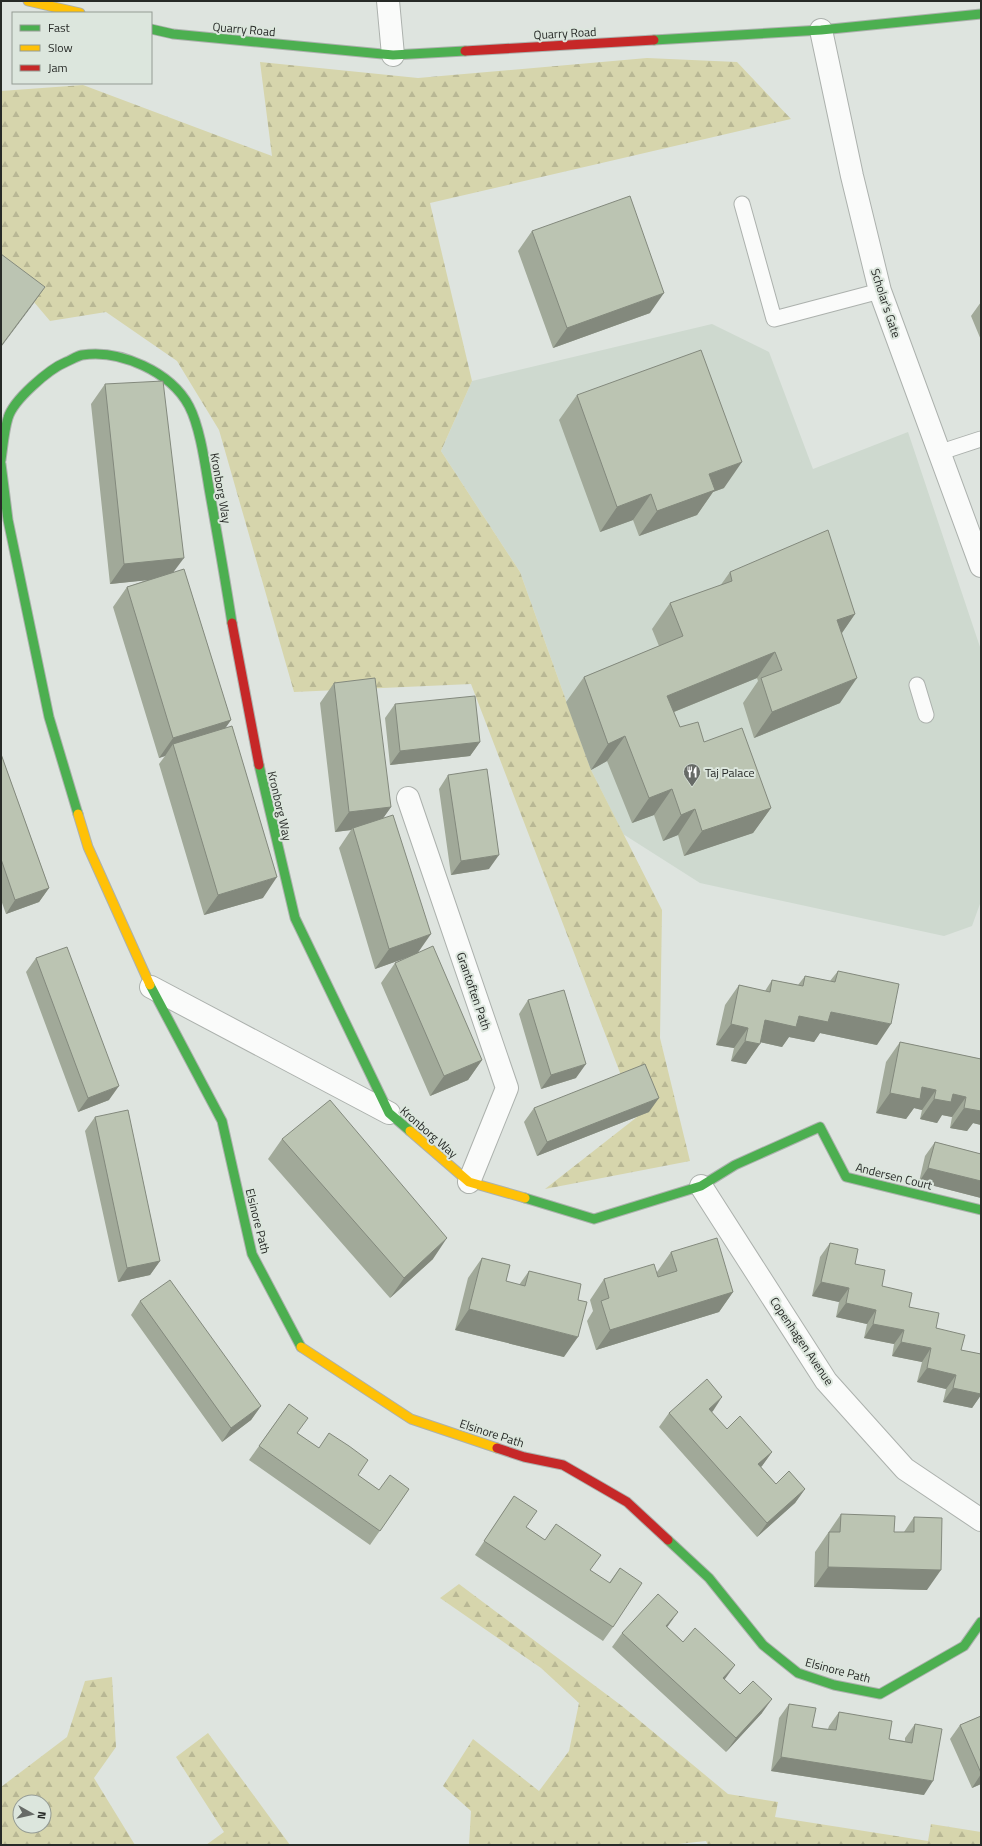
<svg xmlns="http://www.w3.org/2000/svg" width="982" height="1846" font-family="'Titillium Web',sans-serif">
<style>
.built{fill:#ced9cf}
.forest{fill:url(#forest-firs);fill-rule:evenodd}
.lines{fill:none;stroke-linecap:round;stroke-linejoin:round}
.lane-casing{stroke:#acb1ad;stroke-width:17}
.street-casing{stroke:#acb1ad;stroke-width:24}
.fast-casing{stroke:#acb1ad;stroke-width:11}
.slow-casing{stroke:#acb1ad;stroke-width:11}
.jam-casing{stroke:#acb1ad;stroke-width:11}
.lane{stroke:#fafbfa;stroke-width:15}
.street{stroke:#fafbfa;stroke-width:22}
.fast{stroke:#4caf50;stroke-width:9}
.slow{stroke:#ffc107;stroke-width:9}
.jam{stroke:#c62828;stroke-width:9}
.wall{fill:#a1a999}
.shaded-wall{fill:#83897d}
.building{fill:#bbc4b2;stroke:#83897d}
.labels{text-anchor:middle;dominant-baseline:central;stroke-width:4;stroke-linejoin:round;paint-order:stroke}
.street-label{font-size:12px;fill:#272a27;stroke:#dce6dd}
.poi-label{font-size:12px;fill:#272a27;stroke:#dce6dd;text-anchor:start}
</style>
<defs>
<pattern id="forest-firs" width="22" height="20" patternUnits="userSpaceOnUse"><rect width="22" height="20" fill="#d6d5ac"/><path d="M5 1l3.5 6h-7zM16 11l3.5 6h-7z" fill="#b8b794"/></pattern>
</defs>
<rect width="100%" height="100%" fill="#dee4df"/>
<!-- built -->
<path class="built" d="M712,324l57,28 44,117 95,-37 73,218v251l-9,25 -28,10 -244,-53 -77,-49 -32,-64 -71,-198 -79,-121 31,-70z"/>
<!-- forest -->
<path class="forest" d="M647,58l90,4 54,57 -361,84 42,178 -31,70 79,121 71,198 71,140 -2,128 30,123 -145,28 92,-72 -166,-433 -177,8 -75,-262 -42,-69 -71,-49 -56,9 -49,-58v-172l82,-6 189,71 -12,-94 158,16z
M459,1584l163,122 106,88 50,8 -3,15 153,24 3,-17 50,8v13h-273l-2,-4 -37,4h-200l2,-34 -28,-25 30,-47 66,52 30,-40 10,-48 -38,-35 -101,-70z
M112,1677l4,70 -22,31 41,67h-134v-58l66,-50 18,-56zM20,1802h24v24h-24z
M208,1733l82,112h-84l18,-13 -48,-75z"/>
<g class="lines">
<!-- lane casing -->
<g class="lane-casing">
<path id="lane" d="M742,204l32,115 106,-28
M938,453l43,-14
M917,685l9,30"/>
</g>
<!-- street casing -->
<g class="street-casing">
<path id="street" d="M388,1l5,54
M821,30l31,146 28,115 101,275
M408,798l99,290 -38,94
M151,987l238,126
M701,1186l125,195 79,88 76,51"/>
</g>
<!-- fast casing -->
<g class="fast-casing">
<path id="fast" d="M151,29l22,5 220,21 72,-4
M654,40l167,-10 160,-16
M1,460c2,-14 3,-29 7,-42 5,-18 41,-49 58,-56 5,-2 11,-6 16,-7 38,-6 89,17 107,51 11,21 16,58 20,82 8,45 16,90 23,135
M1,464l7,56 41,197 29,97
M259,765l36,153 94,195 21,18
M150,985l72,136 30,133 49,93
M525,1198l69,21 107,-33 34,-21 85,-38 26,50 135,33
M668,1540l41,38 54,67 35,28 36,12 46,9 84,-48 17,-24"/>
</g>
<!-- slow casing -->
<g class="slow-casing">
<path id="slow" d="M28,1l52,12
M78,814l10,33 62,138
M410,1131l59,51 56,16
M301,1347l110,72 86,29"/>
</g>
<!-- jam casing -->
<g class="jam-casing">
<path id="jam" d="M465,51l189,-11
M232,623l27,142
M497,1448l27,9 39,8 64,37 41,38"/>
</g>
<!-- lane -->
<use href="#lane" class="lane"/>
<!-- street -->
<use href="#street" class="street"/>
<!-- fast -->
<use href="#fast" class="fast"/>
<!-- slow -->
<use href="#slow" class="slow"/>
<!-- jam -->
<use href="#jam" class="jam"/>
</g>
<!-- wall -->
<path class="wall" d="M532,231l118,82 -97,35 -35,-97z
M981,302v38l-10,-24z
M105,384l69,188 57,148 -6,8 38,170 -59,17 -45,-151 6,-8 -6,2 -46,-151 14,-20 20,-7 -37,4 -19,-180z
M577,395l147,93 -11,4 -16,23 -58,21 -6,-16 -33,12 -41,-112z
M730,572l125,42 -13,19 -2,70 -86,35 -11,-35 15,-22 -1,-3 -83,34 6,15 24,15 67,66 -18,25 -69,23 -6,-21 -15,6 -9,-26 -22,8 -25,-62 -16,9 -25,-68 18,-25 75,-31 -7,-17 18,-26 50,-17z
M334,683l57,124 -8,11 35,135 64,107 -14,20 -38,16 -49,-113 14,-20 16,-7 -36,13 -36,-121 12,-18 -16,2 -15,-129z
M395,704l85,38 -10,14 -80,9 -5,-47z
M1,754l48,134 -10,14 -33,12 -5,-14z
M448,775l41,94 -38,6 -12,-86z
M36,958l73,142 -31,12 -52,-140z
M838,971l39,74 -57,-12 -6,9 -25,-5 -7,10 -22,-5 -14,22 -15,-3 3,-13 -18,-3 9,-40 14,-20 26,6 7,-11 26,5 7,-9 25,5z
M528,1000l48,78 -35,11 -22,-75z
M900,1042l81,17v66l-8,-2 -6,8 -17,-3 2,-11 -10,-2 -5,8 -17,-4 2,-9 -8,-2 -8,11 -30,-6 10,-51z
M534,1108l115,4 -112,44 -13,-34z
M95,1117l65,144 -10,14 -32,7 -33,-151z
M282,1139l151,120 -43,39 -122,-139z
M935,1142l46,12v44l-62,-16 6,-26z
M830,1243l52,43 54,42 25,22 20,4v41l-9,13 -29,-6 3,-13 -29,-7 5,-20 -30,-6 2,-12 -30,-6 3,-14 -31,-7 3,-15 -27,-6 8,-39z
M671,1252l62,40 -14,20 -123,38 -9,-29 6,-10 -3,-11 14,-21 53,-7z
M482,1258l24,23 13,4 10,-14 35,86 -109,-27 13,-52z
M140,1301l121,105 -10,14 -29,22 -91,-127z
M289,1404l8,29 82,57 30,-1 -39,56 -121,-85z
M713,1411l-2,1 16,17 45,23 -11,15 15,17 29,5 -10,14 -38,34 -98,-110 10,-14z
M514,1496l12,31 19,13 64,43 11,-15 -7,59 -10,14 -128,-86z
M841,1514l53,18h10l10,-15 13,73 -113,-3 1,-35z
M667,1627l73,67 22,19 -36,39 -114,-105 10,-14z
M789,1704l23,23 16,2 1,-3 10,-14 50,27 16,2v-3l10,-14 9,71 -153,-24 8,-53z
M981,1716v68l-9,4 -22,-49 10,-14z"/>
<!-- shaded-wall -->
<path class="shaded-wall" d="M45,287l-14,20 -30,40v-1z
M664,293l-14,20 -97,35 14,-20z
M742,462l-18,26 -11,4 -16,23 -58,21 18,-25 52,-37z
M651,494l-18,26 -33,12 17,-25z
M184,558l-15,20 -59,6 14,-20z
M855,614l-18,26v-20z
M775,652l-18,26 -108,44 18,-26z
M857,678l-17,25 -86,35 18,-26z
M231,720l-14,20 -44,4 -8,12 -6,2 14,-20z
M625,736l-18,25 -16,9 17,-26z
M480,742l-10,14 -80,9 10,-14z
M672,789l-18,26 -22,8 17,-25z
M391,807l-14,20 -24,1 -2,2 -16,2 14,-20z
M771,808l-18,25 -69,23 18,-25z
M695,809l-17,26 -15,6 18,-26z
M499,855l-10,14 -38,6 10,-14z
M277,877l-14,21 -59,17 14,-20z
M49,888l-10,14 -33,12 9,-14z
M431,934l-14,20 -42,15 14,-20z
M831,1012l60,12 -14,21 -57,-12 -6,9 -25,-5 -7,10 -31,-7 14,-20z
M731,1024l17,4 -14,20 -18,-3z
M745,1041l15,3 -14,20 -15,-3z
M482,1060l-14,20 -38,16 14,-20z
M586,1064l-10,14 -35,11 10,-14z
M119,1086l-10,14 -31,12 10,-14z
M922,1087l14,3 -14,20 -8,-2 -8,11 -30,-6 14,-20z
M953,1094l13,3 -14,20 -10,-2 -5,8 -17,-4 14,-20z
M659,1098l-10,14 -112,44 10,-14z
M981,1105v20l-8,-2 -6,8 -17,-3 14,-20z
M928,1168l53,13v17l-62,-16z
M447,1238l-14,21 -43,39 14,-20z
M160,1261l-10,14 -32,7 9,-14z
M821,1282l28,6 -10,14 -27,-6z
M733,1292l-14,20 -123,38 14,-20z
M846,1303l30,7 -9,14 -31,-7z
M469,1309l109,28 -14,20 -109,-27z
M873,1324l31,6 -10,14 -30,-6z
M901,1342l30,6 -9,14 -30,-6z
M927,1368l29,7 -10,14 -29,-7z
M953,1388l28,6v1l-9,13 -29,-6z
M722,1397l-9,14 -14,12 10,-14z
M261,1406l-10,14 -29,22 9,-14z
M772,1452l-10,14 -14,12 10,-14z
M805,1489l-10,14 -38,34 10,-14z
M828,1567l113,3 -14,20 -113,-3z
M678,1612l-10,14 -12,14 10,-14z
M735,1665l-10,14 -12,13 10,-14z
M772,1699l-10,14 -36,39 10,-14z
M781,1757l152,24 -9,14 -153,-24z
M981,1774v10l-9,4z"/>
<!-- building -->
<path class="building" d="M630,196l34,97 -97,35 -35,-97z
M1,254l44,33 -44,59z
M701,350l41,112 -33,12 6,16 -58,21 -6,-17 -34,13 -40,-112z
M163,381l21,177 -60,6 -19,-180z
M828,530l27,84 -18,6 20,58 -85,34 -11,-34 21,-8 -7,-18 -108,44 13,31 18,-5 6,20 38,-14 29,80 -69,23 -7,-22 -14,6 -9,-26 -23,9 -24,-62 -17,8 -24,-67 99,-41 -13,-33 62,-22 -2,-9z
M184,569l47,151 -58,18 -46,-151z
M375,678l16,129 -42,5 -15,-129z
M475,696l5,46 -80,9 -5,-47z
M232,726l45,151 -59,18 -45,-151z
M1,754l48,134 -34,12 -14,-41z
M487,769l12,86 -38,6 -13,-86z
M393,815l38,119 -42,15 -36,-121z
M433,946l49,114 -38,16 -49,-113z
M67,947l52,139 -31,12 -52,-140z
M838,971l61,13 -8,40 -60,-12 -3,10 -29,-6 -3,11 -31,-7 -5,24 -15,-3 3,-13 -17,-4 8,-39 31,7 2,-12 31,6 2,-10 30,6z
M564,990l22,74 -35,11 -23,-75z
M900,1042l81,17v52l-17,-3 2,-11 -13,-3 -2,8 -17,-3 2,-9 -14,-3 -2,12 -30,-6z
M645,1064l14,34 -112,44 -13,-34z
M330,1100l117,138 -43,40 -122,-139z
M128,1110l32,151 -33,7 -32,-151z
M935,1142l46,12v27l-53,-13z
M717,1238l16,54 -123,38 -9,-29 8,-3 -5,-19 50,-15 4,13 19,-6 -6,-19z
M830,1243l28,6 -3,15 30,6 -3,16 30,7 -3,14 30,6 -3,15 29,7 -4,15 20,4v40l-28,-6 3,-13 -29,-7 4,-20 -30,-6 3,-12 -31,-6 3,-14 -30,-7 3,-15 -28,-6z
M482,1258l28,7 -4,16 19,5 4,-15 52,13 -3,16 9,2 -9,35 -109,-28z
M170,1280l91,126 -30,22 -91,-127z
M707,1379l15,18 -13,12 18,20 13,-13 32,36 -14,12 18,20 13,-13 16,18 -38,34 -98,-110z
M289,1404l19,14 -11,15 22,15 10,-15 20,13 19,14 -10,15 21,15 11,-15 19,14 -29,42 -121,-85z
M514,1496l23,15 -11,16 19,13 11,-16 45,31 -11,15 20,13 10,-15 22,15 -29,44 -129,-86z
M841,1514l54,2 -1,16h20v-15l28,1 -1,52 -113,-3 1,-35h11z
M658,1594l20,18 -12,14 17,16 12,-14 40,37 -12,13 17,16 13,-13 19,18 -36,39 -114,-105z
M789,1704l27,4 -4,19 12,2 12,1 3,-18 53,9 -3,18 23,4 3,-19 27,5 -9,52 -152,-24z
M981,1716v57l-21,-48z"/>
<!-- icons -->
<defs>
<g id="restaurant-pin" transform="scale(0.9)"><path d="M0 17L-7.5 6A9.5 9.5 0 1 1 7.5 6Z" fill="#676b67" stroke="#dce6dd"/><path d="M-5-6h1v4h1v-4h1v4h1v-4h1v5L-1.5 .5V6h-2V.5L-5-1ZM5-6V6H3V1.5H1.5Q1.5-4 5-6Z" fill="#fff"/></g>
</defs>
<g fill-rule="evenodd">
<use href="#restaurant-pin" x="692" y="772"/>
</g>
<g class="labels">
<!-- street labels -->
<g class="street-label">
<text transform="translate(244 29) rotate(5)">Quarry Road</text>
<text transform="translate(565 33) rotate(-3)">Quarry Road</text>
<text transform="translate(886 303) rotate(72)">Scholar's Gate</text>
<text transform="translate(221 488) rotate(80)">Kronborg Way</text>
<text transform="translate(280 806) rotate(77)">Kronborg Way</text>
<text transform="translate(474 991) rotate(71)">Grantoften Path</text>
<text transform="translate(429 1132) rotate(41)">Kronborg Way</text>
<text transform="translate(894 1176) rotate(14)">Andersen Court</text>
<text transform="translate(258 1221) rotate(76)">Elsinore Path</text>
<text transform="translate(802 1341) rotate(56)">Copenhagen Avenue</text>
<text transform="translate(492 1433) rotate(18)">Elsinore Path</text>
<text transform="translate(838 1670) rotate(15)">Elsinore Path</text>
</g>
<!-- poi labels -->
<g class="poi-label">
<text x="705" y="772">Taj Palace</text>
</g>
</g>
<!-- border -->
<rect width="982" height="1846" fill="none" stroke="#272a27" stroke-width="4"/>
<!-- legend -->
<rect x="12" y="12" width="140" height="72" fill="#dce6dd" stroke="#949b94"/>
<rect x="20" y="25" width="20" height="6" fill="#4caf50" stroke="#949b94"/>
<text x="48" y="32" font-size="12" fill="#272a27">Fast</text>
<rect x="20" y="45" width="20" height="6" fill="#ffc107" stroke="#949b94"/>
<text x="48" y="52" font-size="12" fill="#272a27">Slow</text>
<rect x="20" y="65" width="20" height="6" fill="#c62828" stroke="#949b94"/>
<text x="48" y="72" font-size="12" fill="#272a27">Jam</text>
<!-- north arrow -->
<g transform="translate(32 1814) rotate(98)"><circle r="19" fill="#dce6dd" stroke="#949b94"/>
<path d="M0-3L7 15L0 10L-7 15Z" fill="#676b67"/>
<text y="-6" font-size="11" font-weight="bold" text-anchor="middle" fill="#272a27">N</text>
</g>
</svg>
